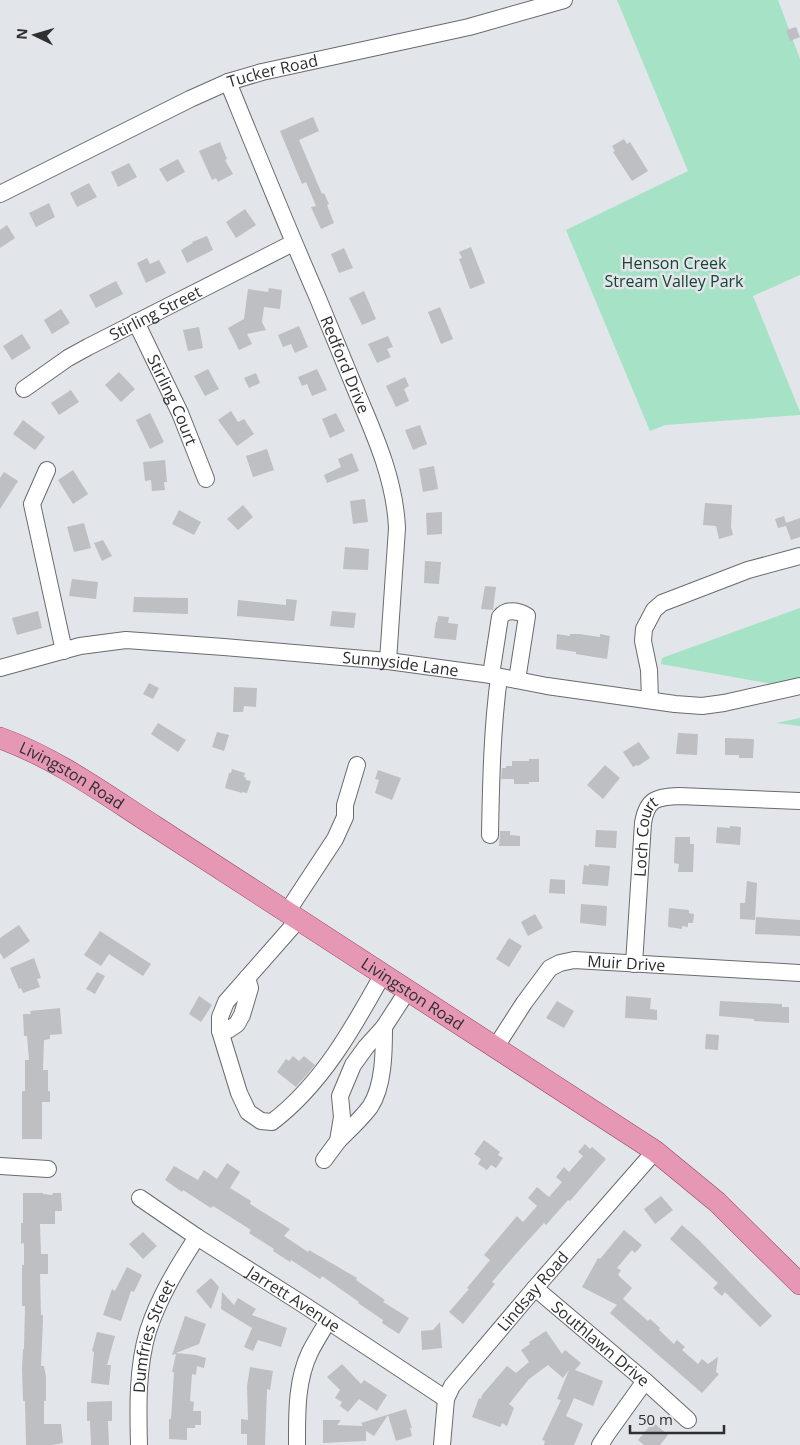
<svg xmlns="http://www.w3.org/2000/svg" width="800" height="1445" font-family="'Open Sans',sans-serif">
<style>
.green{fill:#a5e2c6}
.building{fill:#bdbfc3}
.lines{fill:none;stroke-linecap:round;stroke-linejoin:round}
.minor-casing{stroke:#696b6e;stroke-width:18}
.major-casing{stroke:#9a4565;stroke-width:22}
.minor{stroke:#fff;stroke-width:16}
.major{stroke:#e597b3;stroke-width:21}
.labels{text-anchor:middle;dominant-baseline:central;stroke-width:5;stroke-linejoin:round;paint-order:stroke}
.street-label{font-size:16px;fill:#2e2f31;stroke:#e2e5e9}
.park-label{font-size:16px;fill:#164533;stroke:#e2e5e9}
</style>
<rect width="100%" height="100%" fill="#e2e5e9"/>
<!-- green -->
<path class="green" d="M617,0h161l22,59v216l-47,21 47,116v3l-135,10 -15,6 -84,-201 122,-59z
M800,608v81l-139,-25 1,-6z
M800,718v8l-24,-3z"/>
<!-- building -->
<path class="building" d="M796,27l4,10 -10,4 -4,-11z
M313,117l6,14 -20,9 23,54 2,-1 5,11 -2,1 7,18 -13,6 -10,-22 5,-1 -10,-24 -4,2 -22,-53z
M624,139l3,5 3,-2 18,29 -16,10 -19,-29 2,-1 -3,-5z
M220,142l7,17 -2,1 8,14 -15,8 -2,-4 -4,2 -13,-29z
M178,159l7,13 -18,10 -8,-13z
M129,163l8,14 -19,10 -7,-15z
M89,183l8,14 -20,10 -7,-14z
M49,203l6,14 -19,10 -7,-14z
M245,209l11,16 -20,13 -10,-16z
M7,225l8,13 -15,10v-18z
M207,236l6,14 -26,13 -6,-13 12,-7 -1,-1z
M471,247l14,36 -15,6 -11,-30 3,-1 -3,-6z
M344,248l9,20 -14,5 -8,-19z
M147,258l3,6 9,-4 7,13 -20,10 -9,-20z
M116,281l7,13 -27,14 -7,-13z
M269,288l13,2 -2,19 -16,-2 -2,15 4,8 -19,4 5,10 -13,6 -11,-22 16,-9 4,-30 20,3z
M364,291l12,28 -14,6 -13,-27z
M440,307l13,32 -12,5 -13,-32z
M61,309l9,14 -18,11 -8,-14z
M299,326l9,21 -13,6 -4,-9 -8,3 -5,-12z
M199,327l4,21 -15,3 -5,-21z
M22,334l9,14 -19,12 -9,-14z
M388,336l5,11 -6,2 4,8 -14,6 -9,-19z
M208,369l11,20 -14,7 -11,-20z
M317,369l10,21 -15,6 -5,-12 -5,2 -4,-9z
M119,372l16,17 -14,13 -16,-17z
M256,373l4,10 -11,5 -5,-10z
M405,377l4,9 -5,3 5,12 -13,6 -10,-21z
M71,390l8,12 -20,13 -8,-12z
M231,411l7,11 6,-3 10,15 -17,12 -19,-26z
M150,413l14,29 -14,7 -14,-29z
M336,413l9,18 -15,7 -8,-19z
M23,420l22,17 -10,13 -22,-16z
M420,425l7,19 -14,6 -8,-20z
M267,449l7,21 -21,7 -7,-21z
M352,453l7,18 -32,12 -3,-8 17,-8 -3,-8z
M165,460l2,22h-3l1,8 -13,1 -1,-11 -6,1 -2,-19z
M434,466l4,23 -15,3 -4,-23z
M73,470l15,24 -15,10 -15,-24z
M4,472l14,9 -18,28v-31z
M365,499l3,23 -15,2 -3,-23z
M705,503l27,2 -1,22 2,8 -14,4 -3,-13 -13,-1z
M243,505l10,12 -15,13 -11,-11z
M179,510l22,12 -7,13 -22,-11z
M442,512v22l-15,1 -1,-22z
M784,516l2,7 14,-5v19l-9,3 -5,-14 -8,2 -3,-9z
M84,523l7,25 -17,4 -7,-25z
M103,540l9,16 -10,5 -8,-18z
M345,547l24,2 -1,21 -25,-1z
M425,561l16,1 -2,22 -15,-1z
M72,579l26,3 -2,17 -27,-3z
M485,586l11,1 -3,23 -12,-1z
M134,597l54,1v16l-55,-2z
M286,599l11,1 -3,21 -57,-5 1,-16 48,5z
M38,611l4,17 -25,7 -5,-17z
M332,611l24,2 -2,15 -24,-2z
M438,616l11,1 -1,6 10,1 -2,16 -22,-2 2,-16h1z
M557,634l13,2v-2h9l21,3v-3l10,2 -3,23 -31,-5v-2l-20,-3z
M149,683l10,5 -6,11 -10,-5z
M234,687l23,1 -1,19 -12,-1 -1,6h-10z
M158,723l28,17 -8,12 -27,-18z
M217,732l12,3 -5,16 -12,-4z
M678,733l20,1 -1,21 -21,-1z
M725,738l29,1 -1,19h-14v-3h-14z
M639,742l11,16 -12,8 -1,-1 -4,2 -10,-15z
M529,759h10v23h-10v2h-15v-5h-13l1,-11h4v-2h6v-5h17z
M605,765l15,13 -17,21 -16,-14z
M232,769l13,4 -1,4 2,1v2l5,1 -4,12 -5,-1v1l-17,-5 4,-15h2z
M378,770l23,8 -9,22 -17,-7 4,-13 -4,-1z
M730,826l11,1 -1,18 -24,-2 1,-16 13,1z
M596,830l21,1 -1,17 -21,-1z
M500,831h10v4l10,1v10h-21z
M675,837h15v7h4l-1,28h-15l1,-8 -5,-1z
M589,864l21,2 -2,20 -26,-2 2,-19 5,1z
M550,879l15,1v14l-16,-1z
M747,881l10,2 -2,37 -15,-1v-16h5z
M581,904l26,2 -1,20 -26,-3z
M669,908l20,2v3l5,1 -1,9h-5v4l-6,-1v3l-14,-2z
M535,914l8,14 -15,8 -7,-14z
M756,917l44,3v16l-45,-2z
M19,925l11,16 -26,18 -4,-6v-15z
M100,931l51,33 -8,12 -34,-22 -8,12 -17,-11z
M509,938l13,8 -13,21 -13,-8z
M34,958l7,20 -4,1 3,8 -17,6 -2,-5 -2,1 -9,-21z
M97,972l8,4 -10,18 -9,-5z
M199,996l13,9 -11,17 -12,-8z
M626,996l25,2 -1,11 7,1v10l-32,-2z
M557,1001l17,10 -10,17 -18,-10z
M720,1001l62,3v3h7v16l-35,-2v-2l-35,-3z
M60,1008l2,26 -12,1v4l-6,1 -1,30h5v21h2v11h-8v37h-20v-48h3v-31h4l-2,-24h-3l-1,-22h8l-1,-3z
M706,1034l13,1 -1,15 -13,-1z
M293,1056l6,5 5,-5 11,9 -19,22 -19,-15 9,-13 3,2z
M484,1140l16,12 -2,3 5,3 -7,10 -5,-3 -4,5 -9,-6 3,-5 -7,-5z
M585,1144l5,5 2,-2 14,12 -36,42 -2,-1 -22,25 -2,-2 -29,32 -23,27 3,2 -32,40 -14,-12 20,-23 -2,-1 23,-28 -6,-5 33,-39 6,6 14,-16 -9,-8 9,-11 12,10 13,-15 -6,-5 8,-10 5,5 14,-16 -5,-4z
M227,1163l13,9 -10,16 21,13 -1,3 40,25 -6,7 24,16 1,-2 48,28 -1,2 29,20 -2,2 26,16 -10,16 -17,-11 1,-3 -25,-17 1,-1 -37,-26 -2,3 -29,-19 -1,2 -17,-11 1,-2 -25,-16 2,-3 -38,-24 -2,2 -28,-18 -1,2 -17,-12 9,-14 24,14 6,-10 13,9z
M23,1193h20v1l9,1 1,-2h8l1,18h-7v13h-15l1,30h7v20h-8l1,41h2v4l-2,47h3l2,11v24h-2v23h17l2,19 -11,2h-26l-1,-44h-2l-1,-32 1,-20h1l1,-43h-3v-41h2v-22l-3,1v-21h2z
M661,1196l12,14 -18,14 -11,-15z
M682,1225l17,15 73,76 -12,11 -35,-35 -3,4 -9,-8 5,-5 -48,-44z
M624,1230l18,15 -7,8 -3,-3 -15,18 4,2 -3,5 14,13 -9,11 25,22 2,-2 10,9 -1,2 15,14 3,-4 8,7 -3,3 16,14 4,-5 6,5 10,-7 -2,15 3,2 -17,19 -92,-80 7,-8 -35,-18 16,-29 2,1z
M143,1232l14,14 -14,13 -14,-15z
M127,1267l15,8 -8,17 -3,-1 -10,30 -18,-6 9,-26 3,2z
M211,1278l8,9 -8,22 -15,-18z
M222,1292l12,13 4,-7 18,11 -4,6 35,13 -6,19 -23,-7 -5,11 -9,-4 8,-19 -31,-19z
M185,1316l21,8 -7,20 -23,9 20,2 10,3 -2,10 -7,-2 -1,9 -4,-1 -2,27 4,1 -1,9h8v14h-6v3h-8v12l-18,-1v-20h2l3,-47h-2l4,-18 -4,1z
M440,1322l2,26 -20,2 -1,-19 12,-1z
M546,1331l16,23 3,-4 16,13 -6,7 28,11 -10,25 -19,-8 -8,18 17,8 -9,21h-30l1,-4 -3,-1 19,-40 -4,-1 12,-29 -6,8 -15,-13 -19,14 -20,25 5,4 -7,18 -5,-3 -2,4 -28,-10 7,-19 2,1 1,-4 25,-29 9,7 13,-11 -8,-12 9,-6 -1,-2z
M97,1332l18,4 -8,29h4l-2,20 -18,-2 3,-31 -2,-1z
M342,1364l19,20 3,-4 23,15 -10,16 -18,-12 -11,13 -8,-6 2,-4 -7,-4 5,-8 -13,-13z
M250,1367l23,4 -3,19 -3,-1 -2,56h-18v-11h-6v-15l7,1 -1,-34z
M112,1401v20h-4l1,24h-18l-1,-24h-3v-19z
M406,1409l6,19h-2l2,8 -16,5 -8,-26 -14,21 -8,-5v10l-43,2v-23h18l-4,5 26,1 -2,-3z
M653,1422l15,13 -8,10h-16l-6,-5z"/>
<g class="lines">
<!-- minor casing -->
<g class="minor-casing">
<g id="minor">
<path id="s1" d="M228,82c29,71 58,143 89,214 14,34 28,68 42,102 18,42 36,84 38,130l-9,133"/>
<path id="s2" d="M0,194l190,-95 38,-17 34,-10 207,-45 95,-27"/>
<path id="s3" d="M136,322l44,91 26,66"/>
<path id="s4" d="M24,389l44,-31 20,-11 205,-104"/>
<path d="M47,470l-15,34 32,147"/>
<path id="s5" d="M0,668l80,-22 46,-6 98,7 164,14 103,14 56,11 128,18 27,2 22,-3 76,-17"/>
<path d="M491,675l9,-58c7,-9 19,-6 27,-1l-10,64"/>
<path d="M650,700l-1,-30 -6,-29 1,-12 10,-19 8,-7 86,-33 52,-14"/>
<path d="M490,835c1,-54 2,-105 9,-158"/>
<path d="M287,912l48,-73 10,-22v-12l12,-40"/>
<path d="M299,919l-73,83 -6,15v14l19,62 9,19 13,9 11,1c50,-38 81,-94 111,-148"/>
<path id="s6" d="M634,964l9,-141c4,-24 13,-26 36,-27l121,5"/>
<path d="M220,1031l8,-1 9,-6 5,-9 8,-27 -3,-10"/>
<path id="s7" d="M495,1048l29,-45 26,-35 10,-5 14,-3 226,13"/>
<path d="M338,1141c11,-11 23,-22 32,-34 14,-21 14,-56 14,-80"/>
<path d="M324,1160l14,-19 4,-24 -2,-21 13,-31 13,-18 18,-20 24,-37"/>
<path d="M0,1166l48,3"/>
<path id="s8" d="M140,1198l57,39 104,66 145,96"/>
<path id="s9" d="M535,1288l110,93 43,39"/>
<path id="s10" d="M139,1445c-1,-38 -2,-77 9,-114 11,-34 30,-65 49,-94"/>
<path d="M297,1445c0,-31 -1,-64 13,-93 5,-10 12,-21 18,-31"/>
<path id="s11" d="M442,1445l4,-46 6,-13 83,-98 120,-137"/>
<path d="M600,1445l7,-11 38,-53"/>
</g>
</g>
<!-- major casing -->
<g class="major-casing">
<g id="major">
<path id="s12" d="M0,738c56,20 106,57 156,89l499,324 62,51 83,82"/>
</g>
</g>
<!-- minor -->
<use href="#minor" class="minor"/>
<!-- major -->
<use href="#major" class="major"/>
</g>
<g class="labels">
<!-- street labels -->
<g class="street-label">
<text stroke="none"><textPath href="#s2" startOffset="300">Tucker Road</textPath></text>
<text stroke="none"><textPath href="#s4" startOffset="152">Stirling Street</textPath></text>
<text stroke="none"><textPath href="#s1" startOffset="306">Redford Drive</textPath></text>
<text stroke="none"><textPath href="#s3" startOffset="86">Stirling Court</textPath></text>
<text stroke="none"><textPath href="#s5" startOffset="405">Sunnyside Lane</textPath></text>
<text stroke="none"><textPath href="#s12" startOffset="81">Livingston Road</textPath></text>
<text stroke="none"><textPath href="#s6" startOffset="128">Loch Court</textPath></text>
<text stroke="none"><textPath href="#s7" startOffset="175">Muir Drive</textPath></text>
<text stroke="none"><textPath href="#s12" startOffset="486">Livingston Road</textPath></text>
<text stroke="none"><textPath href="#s11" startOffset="185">Lindsay Road</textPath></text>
<text stroke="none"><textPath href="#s8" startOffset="184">Jarrett Avenue</textPath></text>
<text stroke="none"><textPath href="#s10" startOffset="111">Dumfries Street</textPath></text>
<text stroke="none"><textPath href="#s9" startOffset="86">Southlawn Drive</textPath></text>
</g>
<!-- park labels -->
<g class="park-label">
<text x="674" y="263">Henson Creek<tspan x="674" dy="18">Stream Valley Park</tspan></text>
</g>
</g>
<!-- north arrow -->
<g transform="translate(35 35) rotate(275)" stroke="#e2e5e9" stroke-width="4" paint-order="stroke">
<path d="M0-4L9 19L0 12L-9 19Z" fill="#2e2f31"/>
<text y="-8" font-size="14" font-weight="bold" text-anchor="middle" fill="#2e2f31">N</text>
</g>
<!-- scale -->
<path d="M630 1425v8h94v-8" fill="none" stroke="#2e2f31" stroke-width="2.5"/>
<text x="638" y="1425" font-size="15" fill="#2e2f31" stroke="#e2e5e9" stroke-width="4" paint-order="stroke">50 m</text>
</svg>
